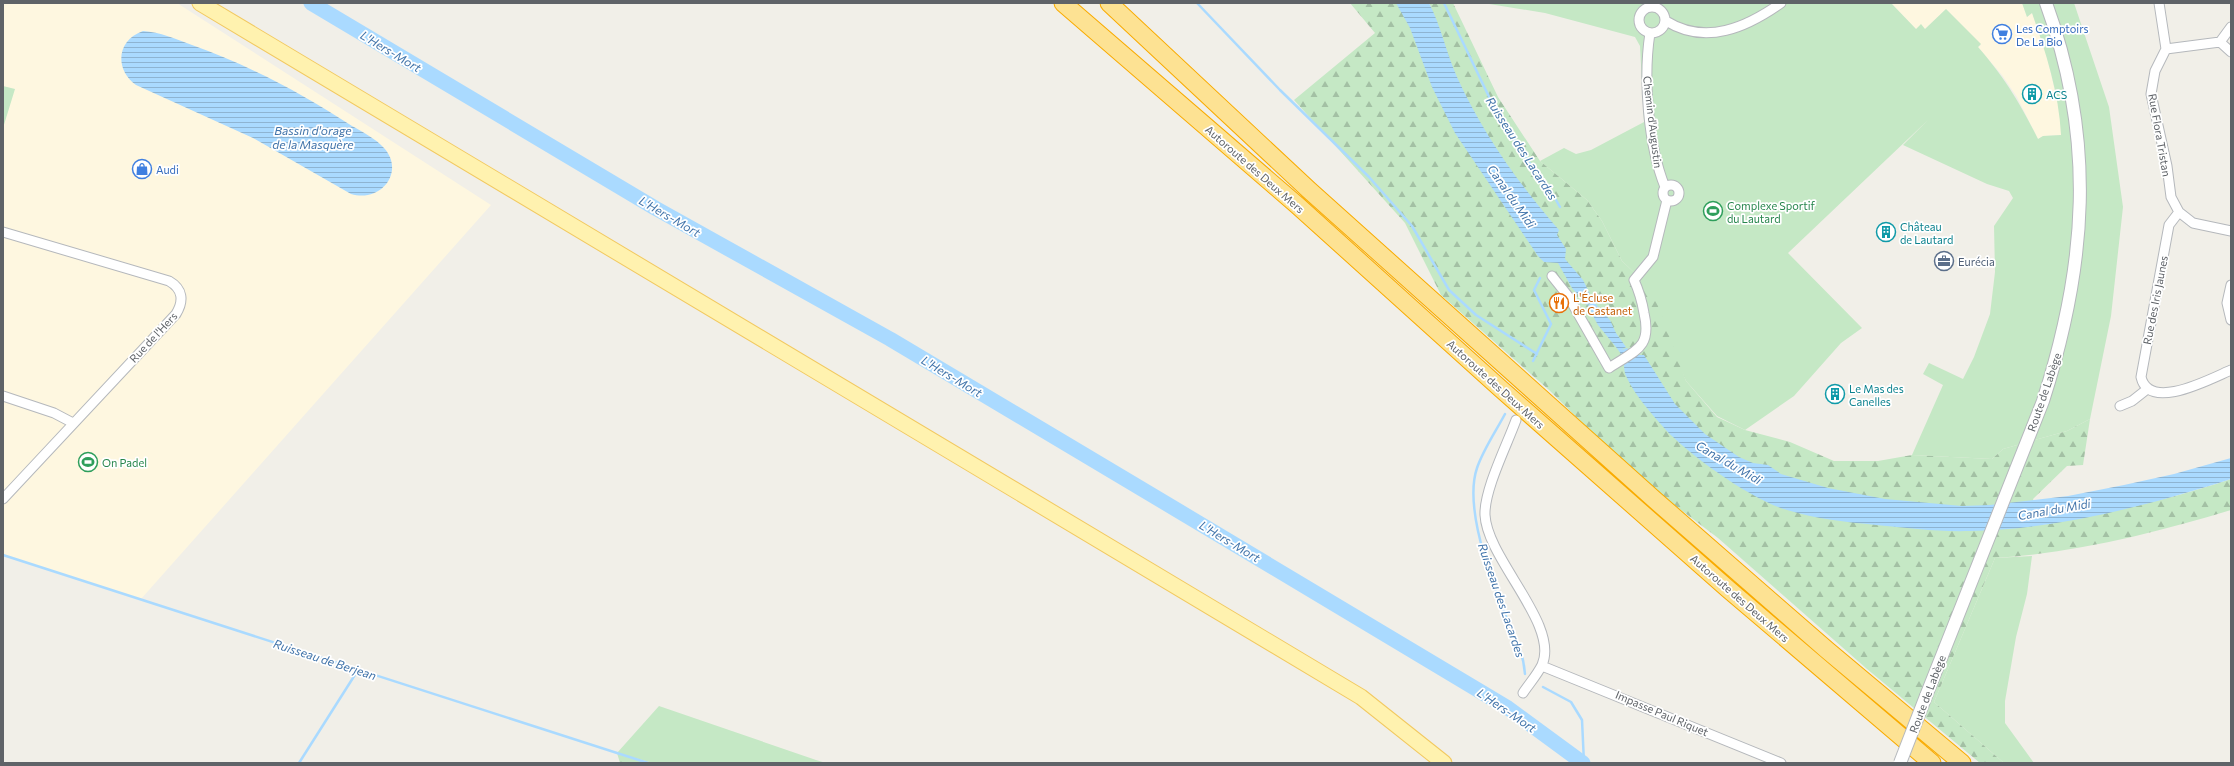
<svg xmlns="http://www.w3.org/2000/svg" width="2234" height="766" font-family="Commissioner,sans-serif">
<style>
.commercial{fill:#fef7e0}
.green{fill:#c5e8c5}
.forest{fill:url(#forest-firs)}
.water{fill:url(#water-rules)}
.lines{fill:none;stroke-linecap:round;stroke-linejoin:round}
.stream{stroke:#aadaff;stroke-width:2.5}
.river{stroke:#aadaff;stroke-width:15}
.minor-casing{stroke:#b5b8bc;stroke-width:11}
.tertiary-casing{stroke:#b5b8bc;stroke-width:14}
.primary-casing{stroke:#f2c960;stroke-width:17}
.motorway-casing{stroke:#f9ab00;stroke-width:19}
.minor{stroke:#fff;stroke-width:9}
.tertiary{stroke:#fff;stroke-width:12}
.primary{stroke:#fff2af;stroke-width:15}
.motorway{stroke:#fde293;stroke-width:17}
.tertiary-bridge-casing{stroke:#b5b8bc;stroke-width:14;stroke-linecap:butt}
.tertiary-bridge{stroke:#fff;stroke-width:12}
.labels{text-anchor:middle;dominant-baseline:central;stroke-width:3.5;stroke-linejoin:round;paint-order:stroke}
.shop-label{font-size:11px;fill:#366cbe;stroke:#fff;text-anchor:start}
.culture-label{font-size:11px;fill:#0d838f;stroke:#fff;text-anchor:start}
.street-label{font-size:11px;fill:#5f6368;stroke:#fff}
.leisure-label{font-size:11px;fill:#27864d;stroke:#fff;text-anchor:start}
.service-label{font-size:11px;fill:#4e5e75;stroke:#fff;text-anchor:start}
.food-label{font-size:11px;fill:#c56008;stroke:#fff;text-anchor:start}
.water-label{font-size:12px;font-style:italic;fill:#4174aa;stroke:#fff}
</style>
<defs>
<pattern id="forest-firs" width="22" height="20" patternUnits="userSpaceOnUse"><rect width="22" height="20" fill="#c5e8c5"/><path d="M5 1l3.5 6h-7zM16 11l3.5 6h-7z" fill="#a3c0a4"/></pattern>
<pattern id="water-rules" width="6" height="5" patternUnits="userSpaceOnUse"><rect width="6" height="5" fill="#aadaff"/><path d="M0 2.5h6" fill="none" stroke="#8eb4d2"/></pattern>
</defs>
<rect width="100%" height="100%" fill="#f1efe8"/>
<!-- commercial -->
<path class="commercial" d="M3,3h174l314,202 -350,394 -138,-44z
M1891,3h131l5,14 5,-4 13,36 15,63 2,23 -19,1 -5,3 -21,-42 -15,-22 -24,-28 3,-2 -35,-36 -21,20h-9z"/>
<!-- green -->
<path class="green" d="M1483,3h408l25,26 5,-5 4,5 21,-20 35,35 -3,3c27,31 42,56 60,92l5,-3 18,-1c-2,-42 -15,-82 -29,-122l-5,4 -5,-14h52l35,104 14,100 -12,109 -21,103 -23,12 -64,18 -11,10 -80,-4 31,-70 -20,-11 6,-11 34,16 11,-22 16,-43 5,-42 -1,-46 19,-28 -4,-7 -22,-7 -84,-39 25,-25 -140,133 74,75 -21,15 -47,53 -49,34 -28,-14 -31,-35 -46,-103 -18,-17 -20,-40 -15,-21 -47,-39 24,-13 12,6 15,-4 53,-28 -4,-76 -5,-9 -90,-24z
M3,86l12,3 -12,39z
M2032,556l-5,38 -11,43 -11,64v22l29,40h-30l-70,-61 61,-144z
M659,706l157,54 10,3h-173l-36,-10z"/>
<!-- forest -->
<path class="forest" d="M1350,3h46l35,4 -2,-4h24l45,94 42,64 47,39 15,21 20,40 18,17 16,22 30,81 31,36 28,13 45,12 44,19h44l34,-6 80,4 11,-10 64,-18 23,-12 -7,46 -16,1 -34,33 9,26c65,-12 127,-25 189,-46v31c-76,23 -156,43 -236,48l-61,144 70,61h-24l-113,-94 -149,-131 -83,-63 -86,-85 -108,-95 -36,-72 -111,-123 81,-67z
M617,753l36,10h-33z"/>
<!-- water -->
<path class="water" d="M1396,3h33c12,23 17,49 28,74 26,57 61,106 102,153l-2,5 9,14 -1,10 18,21 10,20 -6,5 -15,-17 -14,-25 -14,-1 -6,-6 -83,-123 -23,-46 -22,-59z
M143,31c17,1 33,8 49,14 56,20 110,48 160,81 11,6 24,13 32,22 21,23 -2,55 -33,46l-98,-56 -117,-53c-22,-16 -19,-45 7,-54z
M1593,301l17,19 6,13 10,14 -5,3 6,-2 7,7h10l31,49 30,30 34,23 14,6 15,2 13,9 47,14 57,11 77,7 28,-1 78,-9 56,-11 50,-11 57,-16v21c-80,26 -177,51 -261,52 -32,1 -63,-3 -94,-6 -30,-3 -60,-6 -89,-15 -35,-10 -97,-54 -122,-81 -13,-15 -29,-32 -38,-51 -5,-9 -1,-17 -6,-24 -6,-9 -15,-19 -23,-29 -4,-6 -6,-13 -10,-20z"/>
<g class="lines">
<!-- stream -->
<path class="stream" d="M1197,3l83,87 89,87 43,49 37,64 27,25 61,39
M1444,3l48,100 32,53 24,30 12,21
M1533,361l18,-37 -17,-34 6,-12
M1505,414c-9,17 -22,36 -28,54 -13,38 13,109 28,146 9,22 18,35 20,60
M3,555l645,208
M1543,687l28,15 11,18 2,43
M299,763l59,-93"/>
<!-- river -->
<path class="river" d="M311,3l344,205 235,131 287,171 331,198 75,55"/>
<!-- minor casing -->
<g class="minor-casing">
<path id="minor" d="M2159,3l7,46 -11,22 -4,23 16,72 4,31 8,15 14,11 38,8
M1639 20a13 13 0 1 1 26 0a13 13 0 1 1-26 0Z
M1666,21c40,25 81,6 115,-18
M1650,33c-7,45 -2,112 15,154
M2220,42l11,10
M2166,49l54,-7 11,-15
M1663 193a8 8 0 1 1 16 0a8 8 0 1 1-16 0Z
M2179,212l-10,13 -28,152c8,35 69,2 90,-7
M3,232l166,49c14,8 15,20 7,33l-173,185
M1552,276l16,20 41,72c27,-18 43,-20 35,-55 -2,-12 -5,-22 -10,-33l19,-23 14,-57
M2231,285l-4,18 4,17
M3,396l51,17 19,10
M2120,406l12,-5 14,-11
M1516,420c-9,25 -32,70 -31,95 2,44 75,110 57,150 -5,10 -13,19 -19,28
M1542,666l239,97"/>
</g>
<!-- tertiary casing -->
<g class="tertiary-casing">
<path id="tertiary" d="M1926,696l117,-295c44,-137 53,-261 3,-398"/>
</g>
<!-- primary casing -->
<g class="primary-casing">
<path id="primary" d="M200,3l1161,694 83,66"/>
</g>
<!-- motorway casing -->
<g class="motorway-casing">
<path id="motorway" d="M1063,3l234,202 204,184 227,200 204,174
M1109,3l200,187 346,310 172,150 135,113"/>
</g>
<!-- minor -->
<use href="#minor" class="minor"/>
<!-- tertiary -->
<use href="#tertiary" class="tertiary"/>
<!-- primary -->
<use href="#primary" class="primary"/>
<!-- motorway -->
<use href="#motorway" class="motorway"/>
<!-- tertiary-bridge casing -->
<g class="tertiary-bridge-casing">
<path id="tertiary-bridge" d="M1900,763l26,-67"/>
</g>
<!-- tertiary-bridge -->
<use href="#tertiary-bridge" class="tertiary-bridge"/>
</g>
<!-- icons -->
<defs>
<g id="supermarket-ring" transform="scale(1)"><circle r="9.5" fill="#fff" stroke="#3f7fe0" stroke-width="1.5"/><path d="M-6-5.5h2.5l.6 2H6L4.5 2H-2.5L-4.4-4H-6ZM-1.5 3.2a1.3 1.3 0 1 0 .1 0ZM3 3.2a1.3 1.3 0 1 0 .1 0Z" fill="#3f7fe0"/></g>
<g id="building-ring" transform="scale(1)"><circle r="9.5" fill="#fff" stroke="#0f9aa8" stroke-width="1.5"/><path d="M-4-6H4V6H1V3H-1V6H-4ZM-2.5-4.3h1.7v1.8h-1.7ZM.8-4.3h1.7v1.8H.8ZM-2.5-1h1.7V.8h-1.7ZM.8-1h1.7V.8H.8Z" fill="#0f9aa8"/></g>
<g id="shop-ring" transform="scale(1)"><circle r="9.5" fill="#fff" stroke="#3f7fe0" stroke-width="1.5"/><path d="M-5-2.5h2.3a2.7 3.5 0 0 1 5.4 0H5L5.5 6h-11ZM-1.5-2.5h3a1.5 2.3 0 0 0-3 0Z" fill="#3f7fe0"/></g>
<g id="stadium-ring" transform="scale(1)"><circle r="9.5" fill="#fff" stroke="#2e9e5b" stroke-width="1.5"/><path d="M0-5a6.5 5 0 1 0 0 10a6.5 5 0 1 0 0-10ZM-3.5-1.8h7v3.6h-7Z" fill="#2e9e5b"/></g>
<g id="office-ring" transform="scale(1)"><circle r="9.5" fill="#fff" stroke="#5c6f8a" stroke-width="1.5"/><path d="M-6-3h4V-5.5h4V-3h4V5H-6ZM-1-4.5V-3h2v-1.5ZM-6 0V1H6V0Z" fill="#5c6f8a"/></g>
<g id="restaurant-ring" transform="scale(1)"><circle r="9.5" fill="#fff" stroke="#e8710a" stroke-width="1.5"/><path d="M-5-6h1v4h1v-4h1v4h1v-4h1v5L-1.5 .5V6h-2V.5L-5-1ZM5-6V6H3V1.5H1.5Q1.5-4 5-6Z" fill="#e8710a"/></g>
</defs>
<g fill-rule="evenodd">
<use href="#supermarket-ring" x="2002" y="34"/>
<use href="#building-ring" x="2032" y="94"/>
<use href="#shop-ring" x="142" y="169"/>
<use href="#stadium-ring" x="1713" y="211"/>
<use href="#building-ring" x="1886" y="232"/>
<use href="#office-ring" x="1944" y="261"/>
<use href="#restaurant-ring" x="1559" y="303"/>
<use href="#building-ring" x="1835" y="394"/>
<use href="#stadium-ring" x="88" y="462"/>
</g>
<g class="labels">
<!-- shop labels -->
<g class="shop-label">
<text x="2016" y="28">Les Comptoirs<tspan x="2016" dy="13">De La Bio</tspan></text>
<text x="156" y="169">Audi</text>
</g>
<!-- culture labels -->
<g class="culture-label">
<text x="2046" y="94">ACS</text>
<text x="1900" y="226">Château<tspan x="1900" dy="13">de Lautard</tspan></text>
<text x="1849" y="388">Le Mas des<tspan x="1849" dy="13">Canelles</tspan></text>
</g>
<!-- street labels -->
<g class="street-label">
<text transform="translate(1653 122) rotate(83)">Chemin d'Augustin</text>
<text transform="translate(2160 135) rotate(80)">Rue Flora Tristan</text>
<text transform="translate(1255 169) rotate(41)">Autoroute des Deux Mers</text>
<text transform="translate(2155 300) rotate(-79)">Rue des Iris Jaunes</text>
<text transform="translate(153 337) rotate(-47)">Rue de l'Hers</text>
<text transform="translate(1496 384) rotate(42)">Autoroute des Deux Mers</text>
<text transform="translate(2044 392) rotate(-71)">Route de Labège</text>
<text transform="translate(1740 598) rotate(41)">Autoroute des Deux Mers</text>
<text transform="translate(1927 694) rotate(-69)">Route de Labège</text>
<text transform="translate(1662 713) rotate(23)">Impasse Paul Riquet</text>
</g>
<!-- leisure labels -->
<g class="leisure-label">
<text x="1727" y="205">Complexe Sportif<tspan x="1727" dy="13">du Lautard</tspan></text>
<text x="102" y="462">On Padel</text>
</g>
<!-- service labels -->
<g class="service-label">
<text x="1958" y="261">Eurécia</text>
</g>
<!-- food labels -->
<g class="food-label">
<text x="1573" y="297">L'Écluse<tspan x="1573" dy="13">de Castanet</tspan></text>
</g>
<!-- water labels -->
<g class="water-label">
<text transform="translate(391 51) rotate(31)">L'Hers-Mort</text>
<text x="313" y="130">Bassin d'orage<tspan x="313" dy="14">de la Masquère</tspan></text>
<text transform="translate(1522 148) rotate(57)">Ruisseau des Lacardes</text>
<text transform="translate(1512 196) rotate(55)">Canal du Midi</text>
<text transform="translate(670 216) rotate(30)">L'Hers-Mort</text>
<text transform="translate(952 376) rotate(31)">L'Hers-Mort</text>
<text transform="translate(1729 462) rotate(30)">Canal du Midi</text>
<text transform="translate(2054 509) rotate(-10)">Canal du Midi</text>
<text transform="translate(1230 541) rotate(31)">L'Hers-Mort</text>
<text transform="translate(1502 600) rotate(71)">Ruisseau des Lacardes</text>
<text transform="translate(325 659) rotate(18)">Ruisseau de Berjean</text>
<text transform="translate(1507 710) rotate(34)">L'Hers-Mort</text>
</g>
</g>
<!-- border -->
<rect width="2234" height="766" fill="none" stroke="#5f6368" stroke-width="8"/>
</svg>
